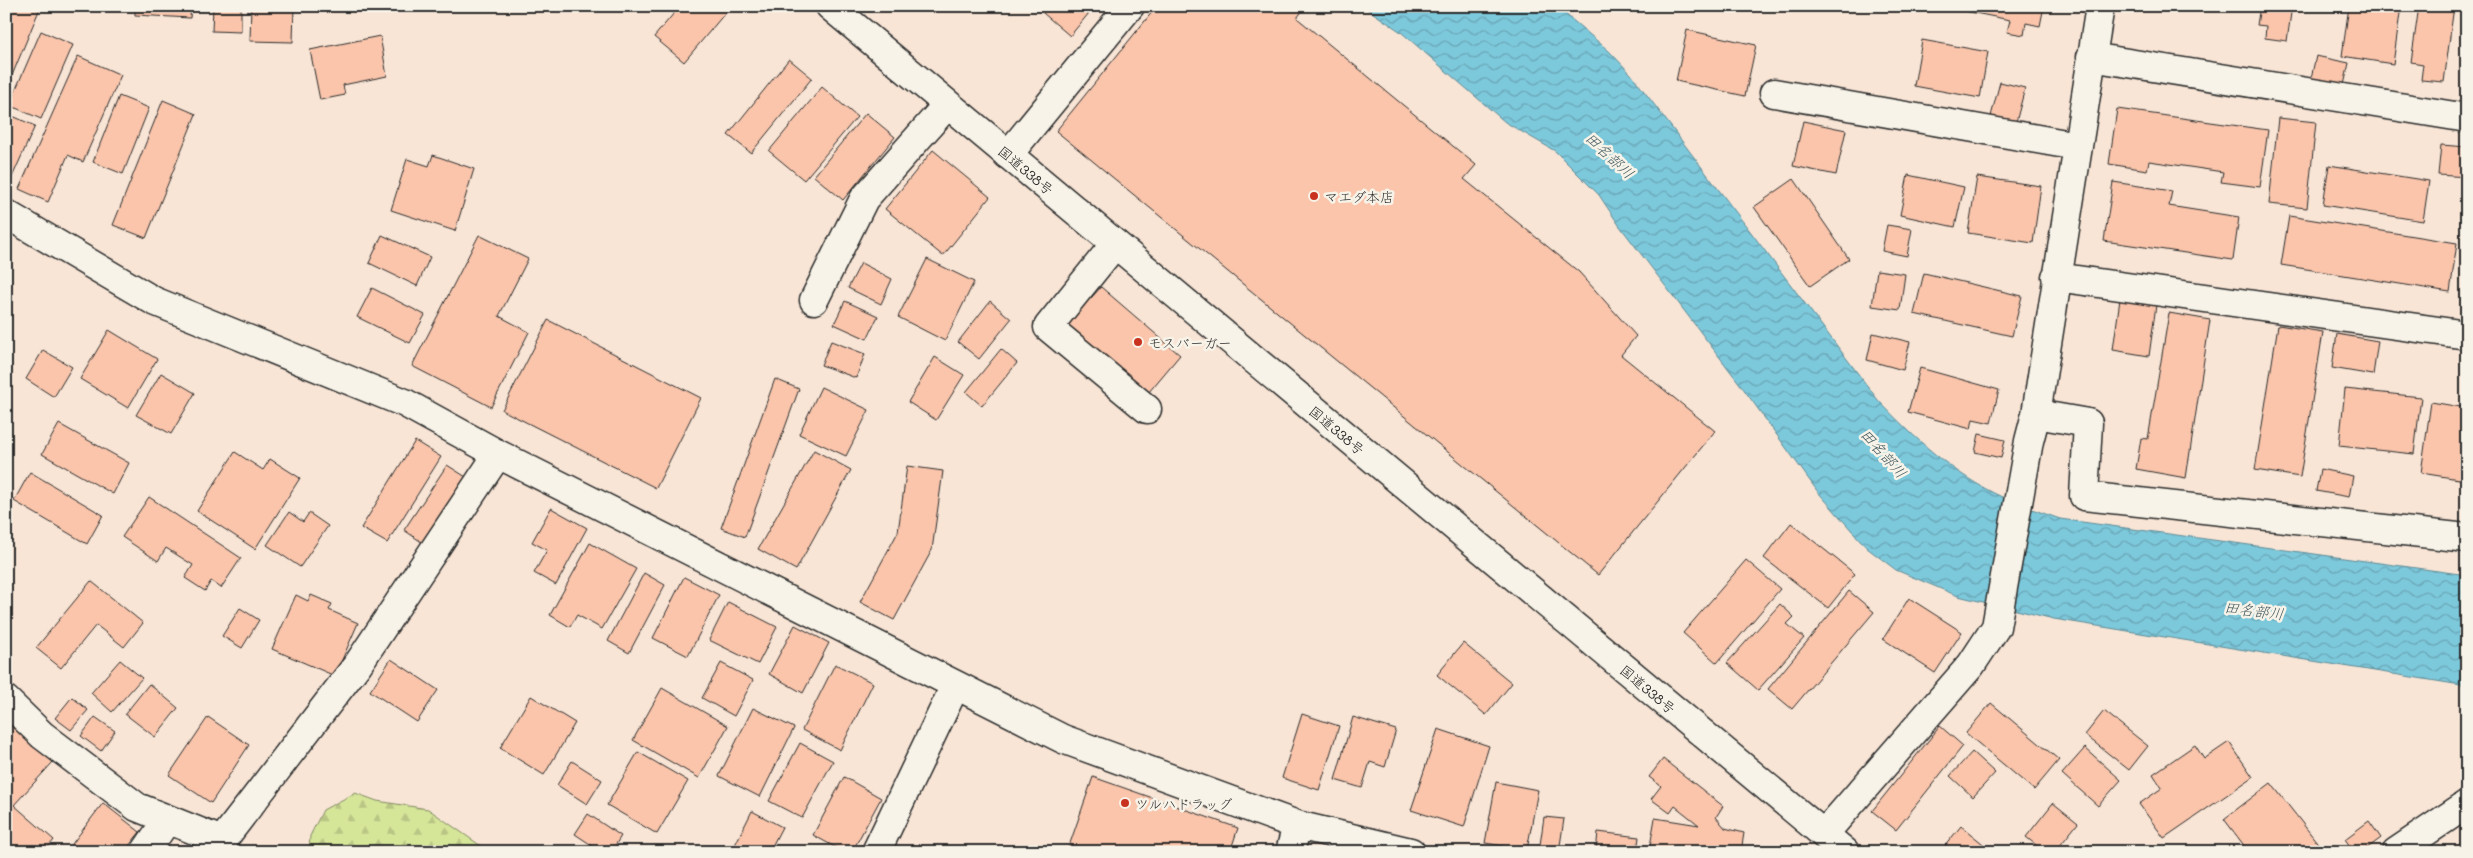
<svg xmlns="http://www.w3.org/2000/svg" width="2473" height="858" font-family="Mali,'Klee One',sans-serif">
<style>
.forest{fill:url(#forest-firs);stroke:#808862}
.water{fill:url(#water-waves);stroke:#5c8a95}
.building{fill:#fac5ab;stroke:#2b2b2b}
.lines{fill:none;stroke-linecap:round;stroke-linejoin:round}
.minor-casing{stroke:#2b2b2b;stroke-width:31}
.highway-casing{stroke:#2b2b2b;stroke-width:31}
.minor{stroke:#f7f3e8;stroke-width:28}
.highway{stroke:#f7f3e8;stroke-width:28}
.poi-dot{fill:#c8321e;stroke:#f7f3e8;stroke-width:2}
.labels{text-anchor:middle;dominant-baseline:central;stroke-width:5;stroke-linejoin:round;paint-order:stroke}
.street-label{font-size:14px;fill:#2b2b2b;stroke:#f7f3e8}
.poi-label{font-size:14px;fill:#2b2b2b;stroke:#f7f3e8;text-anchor:start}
.water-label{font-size:15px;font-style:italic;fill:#445a60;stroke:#f7f3e8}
</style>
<defs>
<pattern id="forest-firs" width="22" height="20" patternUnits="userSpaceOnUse" patternTransform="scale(1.25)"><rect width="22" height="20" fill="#d6e699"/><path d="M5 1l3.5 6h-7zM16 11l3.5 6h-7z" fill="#b8c584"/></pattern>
<pattern id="water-waves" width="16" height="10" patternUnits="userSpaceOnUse" patternTransform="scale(1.25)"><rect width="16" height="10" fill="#7dc9dc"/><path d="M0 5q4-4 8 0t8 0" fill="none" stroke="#67a3b3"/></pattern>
</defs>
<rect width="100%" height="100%" fill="#f8e5d6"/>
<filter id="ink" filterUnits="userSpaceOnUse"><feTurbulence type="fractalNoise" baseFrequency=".02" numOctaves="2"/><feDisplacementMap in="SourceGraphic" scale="10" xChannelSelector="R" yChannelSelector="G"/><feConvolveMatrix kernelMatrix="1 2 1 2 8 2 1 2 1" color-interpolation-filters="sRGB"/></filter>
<g filter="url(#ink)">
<!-- forest -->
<path class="forest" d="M355,793l22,8 51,8 53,37 3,6h-93l-6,-5 -9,5h-67l1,-16 13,-26z"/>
<!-- water -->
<path class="water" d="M1363,6h193l53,45 22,23 247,326c36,38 76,75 124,97 19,9 39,15 58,22l407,56v111l-413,-67 -96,-23 -62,-26 -29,-22 -49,-56 -78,-108 -121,-159 -20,-30 -44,-44 -50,-29 -104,-90z"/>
<!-- building -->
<path class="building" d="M6,6l34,2 -34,82z
M135,6h56l-1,12 -55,-3z
M213,6h28v26l-29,-1z
M251,6h43l-1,36 -43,-1z
M680,6h51l-47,56 -30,-25z
M1049,6h44l1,1 -24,29 -27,-23z
M1157,6h149l-9,12 179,147 -12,14 115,93 57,64 -15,19 94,76 -117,144 -542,-444z
M1966,6h78l-4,20 -14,-3 -2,12 -17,-3 3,-12 -45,-9z
M2260,6h32l-5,35 -22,-3 1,-12 -9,-1z
M2349,6h52l-8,58 -51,-8z
M2419,6h35l-10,76 -23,-2 2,-16 -12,-2z
M1687,30l69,15 -11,51 -69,-15z
M41,31l32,14 -32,74 -32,-14z
M380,36l7,40 -44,9 2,10 -25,5 -10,-50z
M1922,40l66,12 -8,46 -66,-12z
M78,56l43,19 -38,87 -15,-7 -20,47 -29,-13z
M2316,56l33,7 -5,22 -33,-7z
M789,59l23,19 -61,75 -23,-18z
M2000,82l25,6 -10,38 -25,-6z
M822,87l35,30 -53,63 -35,-29z
M119,96l30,12 -26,66 -30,-12z
M163,100l33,14 -50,124 -33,-13z
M2117,109l151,21 -8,57 -39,-5 2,-10 -74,-11 -2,9 -38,-6z
M866,113l29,24 -52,63 -29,-24z
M8,114l27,12 -26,58 -3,-2z
M2278,118l38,4 -9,86 -38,-4z
M1803,121l43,9 -10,45 -43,-9z
M2441,145l26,2v30l-29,-2z
M933,150l57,47 -47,59 -58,-47z
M433,155l41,14 -19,62 -64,-21 16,-51 22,7z
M2329,165l100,16 -6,40 -100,-16z
M1908,175l56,12 -9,40 -55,-12z
M1977,177l64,9 -8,57 -65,-10z
M1794,179l55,80 -39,27 -56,-79z
M2113,182l59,9 -3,15 70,11 -6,43 -129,-19z
M2289,216l168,27 -7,49 -169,-27z
M1887,225l25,4 -5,27 -25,-5z
M382,235l48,22 -13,29 -48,-23z
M479,235l49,24 -29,57 30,16 -38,75 -79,-41z
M927,259l47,23 -29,59 -47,-24z
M861,263l31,16 -11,25 -33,-16z
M1877,270l28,4 -5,36 -28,-4z
M1924,273l98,23 -10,40 -98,-22z
M1101,287l79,68 -37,44 -80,-68 10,-12 -7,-6 18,-21 7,6z
M372,288l53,27 -15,28 -53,-26z
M2120,299l36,6 -7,51 -36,-6z
M845,301l33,15 -11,23 -33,-15z
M990,301l21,18 -32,40 -21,-17z
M2169,313l41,7 -24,158 -50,-9 5,-31 7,1z
M548,320l153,78 -45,90 -154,-78z
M2278,325l45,7 -23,145 -45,-7z
M109,330l48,29 -29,49 -48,-29z
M1873,333l37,9 -7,28 -36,-10z
M2337,334l41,7 -5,34 -41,-7z
M831,341l34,13 -9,24 -35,-13z
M1001,349l16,14 -35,43 -16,-14z
M43,350l29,17 -18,30 -28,-18z
M935,357l29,18 -28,45 -28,-18z
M1920,368l79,22 -8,33 -18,-4 -2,10 -63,-17z
M161,373l34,20 -24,41 -35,-19z
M775,379l24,10 -54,148 -24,-9z
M821,387l48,23 -23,46 -47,-22z
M2345,389l76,8 -7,57 -75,-8z
M2431,402l36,6 -2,72 -44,-7z
M59,424l70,39 -16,31 -71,-40z
M1979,434l26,6 -4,18 -26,-6z
M415,441l26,16 -54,86 -26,-15z
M814,450l37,20 -55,100 -38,-21z
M235,452l28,18 7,-11 30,19 -45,71 -58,-38z
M447,465l19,12 -43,66 -19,-13z
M907,466l36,5 -11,79 -38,70 -34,-18 38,-70z
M2320,469l33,7 -4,21 -33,-6z
M30,472l73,43 -16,29 -73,-43z
M149,497l92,61 -20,30 -10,-7 -6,10 -20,-13 8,-13 -27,-17 -8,13 -36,-24z
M551,508l36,20 -31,57 -22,-12 13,-23 -15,-8z
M289,512l14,10 6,-9 19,13 -28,41 -33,-22z
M1791,523l64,51 -27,34 -64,-50z
M590,543l46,26 -34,60 -25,-14 -7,12 -20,-12z
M1746,560l34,29 -63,74 -34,-30z
M644,573l21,12 -36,68 -21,-12z
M684,577l35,18 -31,61 -35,-18z
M91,581l52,42 -19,24 -28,-22 -35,43 -25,-20z
M1849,591l25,21 -82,97 -24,-20z
M296,595l12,6 3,-6 21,9 -3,6 29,13 -23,53 -63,-27z
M1909,598l53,34 -27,41 -52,-34z
M728,602l49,25 -19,37 -49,-24z
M1780,604l14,13 -7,7 17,14 -46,52 -31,-27z
M240,608l19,12 -17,28 -20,-12z
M795,625l34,18 -26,50 -34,-19z
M1463,643l49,40 -26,32 -49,-40z
M391,659l47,31 -21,32 -47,-31z
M120,660l22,18 -30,34 -21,-19z
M721,663l32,17 -19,36 -32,-18z
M835,664l38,19 -33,67 -38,-20z
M149,684l29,24 -23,29 -30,-23z
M662,688l66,38 -29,52 -66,-38z
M531,696l44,27 -31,52 -44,-27z
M72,697l16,13 -17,20 -16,-12z
M1991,703l68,57 -25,30 -68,-57z
M753,708l41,20 -34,69 -41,-21z
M2104,711l44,35 -19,24 -44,-35z
M1302,714l37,12 -20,64 -37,-12z
M95,717l20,14 -14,20 -20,-15z
M208,717l41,28 -38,58 -42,-28z
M1353,717l43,13 -11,37 -15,-5 -8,26 -27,-8z
M11,726l42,36 -39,43 40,35 -10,12h-38v-121z
M1940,726l23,20 -67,84 -24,-19z
M1438,729l51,17 -25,81 -53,-17z
M2229,742l24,35 -89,61 -25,-34 23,-16 -9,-14 42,-29 9,14z
M800,743l33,18 -31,57 -33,-17z
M2085,748l36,32 -23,26 -36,-32z
M638,752l50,29 -31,53 -50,-29z
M1972,752l23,21 -22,24 -23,-21z
M1663,759l60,47 -7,11 9,11 19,5 -3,19h-92l6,-34 44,7 -24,-19 -5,7 -19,-14 10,-13 -12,-9z
M572,761l30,19 -15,24 -30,-19z
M844,777l37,21 -29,54h-8l-31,-17z
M1093,777l145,51 -8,24h-163z
M1496,782l42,8 -11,60 -42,-7z
M2271,783l49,63 -8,6h-63l-25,-33z
M103,803l37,29 -16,20h-58z
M2053,803l25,20 -23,29h-10l-19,-15z
M752,811l30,16 -13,25h-30l-6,-3z
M588,814l33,22 -10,16h-9l-27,-18z
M1544,817l20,2 -5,33h-20z
M2369,821l12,17 -19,14h-8l-9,-13z
M1961,826l32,26h-53z
M1598,832l41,5 -2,15h-41z"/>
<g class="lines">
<!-- minor casing -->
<g class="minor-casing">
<path id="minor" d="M2091,57l376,61
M1774,93l303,53
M1008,155l122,-149
M6,214l148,87 251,102 93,51 565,285 234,86 114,27
M1115,244l-67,83 99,82
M2056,277l411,58
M814,300l50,-101 83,-94
M2036,414l52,9 -4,73 383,42
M6,700l36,35 95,72 85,34
M1824,834l147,-169 25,-38 33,-186 7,-27 64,-408
M145,852l22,-32
M224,852l-2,-11 136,-177 140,-210
M876,852l79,-166
M1290,852l7,-27
M2396,852l71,-48"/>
</g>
<!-- highway casing -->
<g class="highway-casing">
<path id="highway" d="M830,6l1015,846"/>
</g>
<!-- minor -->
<use href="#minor" class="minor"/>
<!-- highway -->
<use href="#highway" class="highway"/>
</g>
</g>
<!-- markers -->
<g class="poi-dot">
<circle cx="1314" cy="196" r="5"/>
<circle cx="1138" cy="342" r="5"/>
<circle cx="1125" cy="803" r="5"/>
</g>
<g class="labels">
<!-- street labels -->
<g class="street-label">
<text transform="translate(1026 170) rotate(40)">国道338号</text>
<text transform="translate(1337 430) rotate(40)">国道338号</text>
<text transform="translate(1648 689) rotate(40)">国道338号</text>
</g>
<!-- poi labels -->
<g class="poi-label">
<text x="1324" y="196">マエダ本店</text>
<text x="1148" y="342">モスバーガー</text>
<text x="1135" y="803">ツルハドラッグ</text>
</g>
<!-- water labels -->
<g class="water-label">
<text transform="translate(1610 155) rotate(43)">田名部川</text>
<text transform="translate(1884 453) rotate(48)">田名部川</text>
<text transform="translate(2254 610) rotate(7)">田名部川</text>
</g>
</g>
<!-- margin -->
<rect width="2473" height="858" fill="none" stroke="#f7f3e8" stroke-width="25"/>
<rect x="12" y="12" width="2448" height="833" fill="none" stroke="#2b2b2b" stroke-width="2" filter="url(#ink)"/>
</svg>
